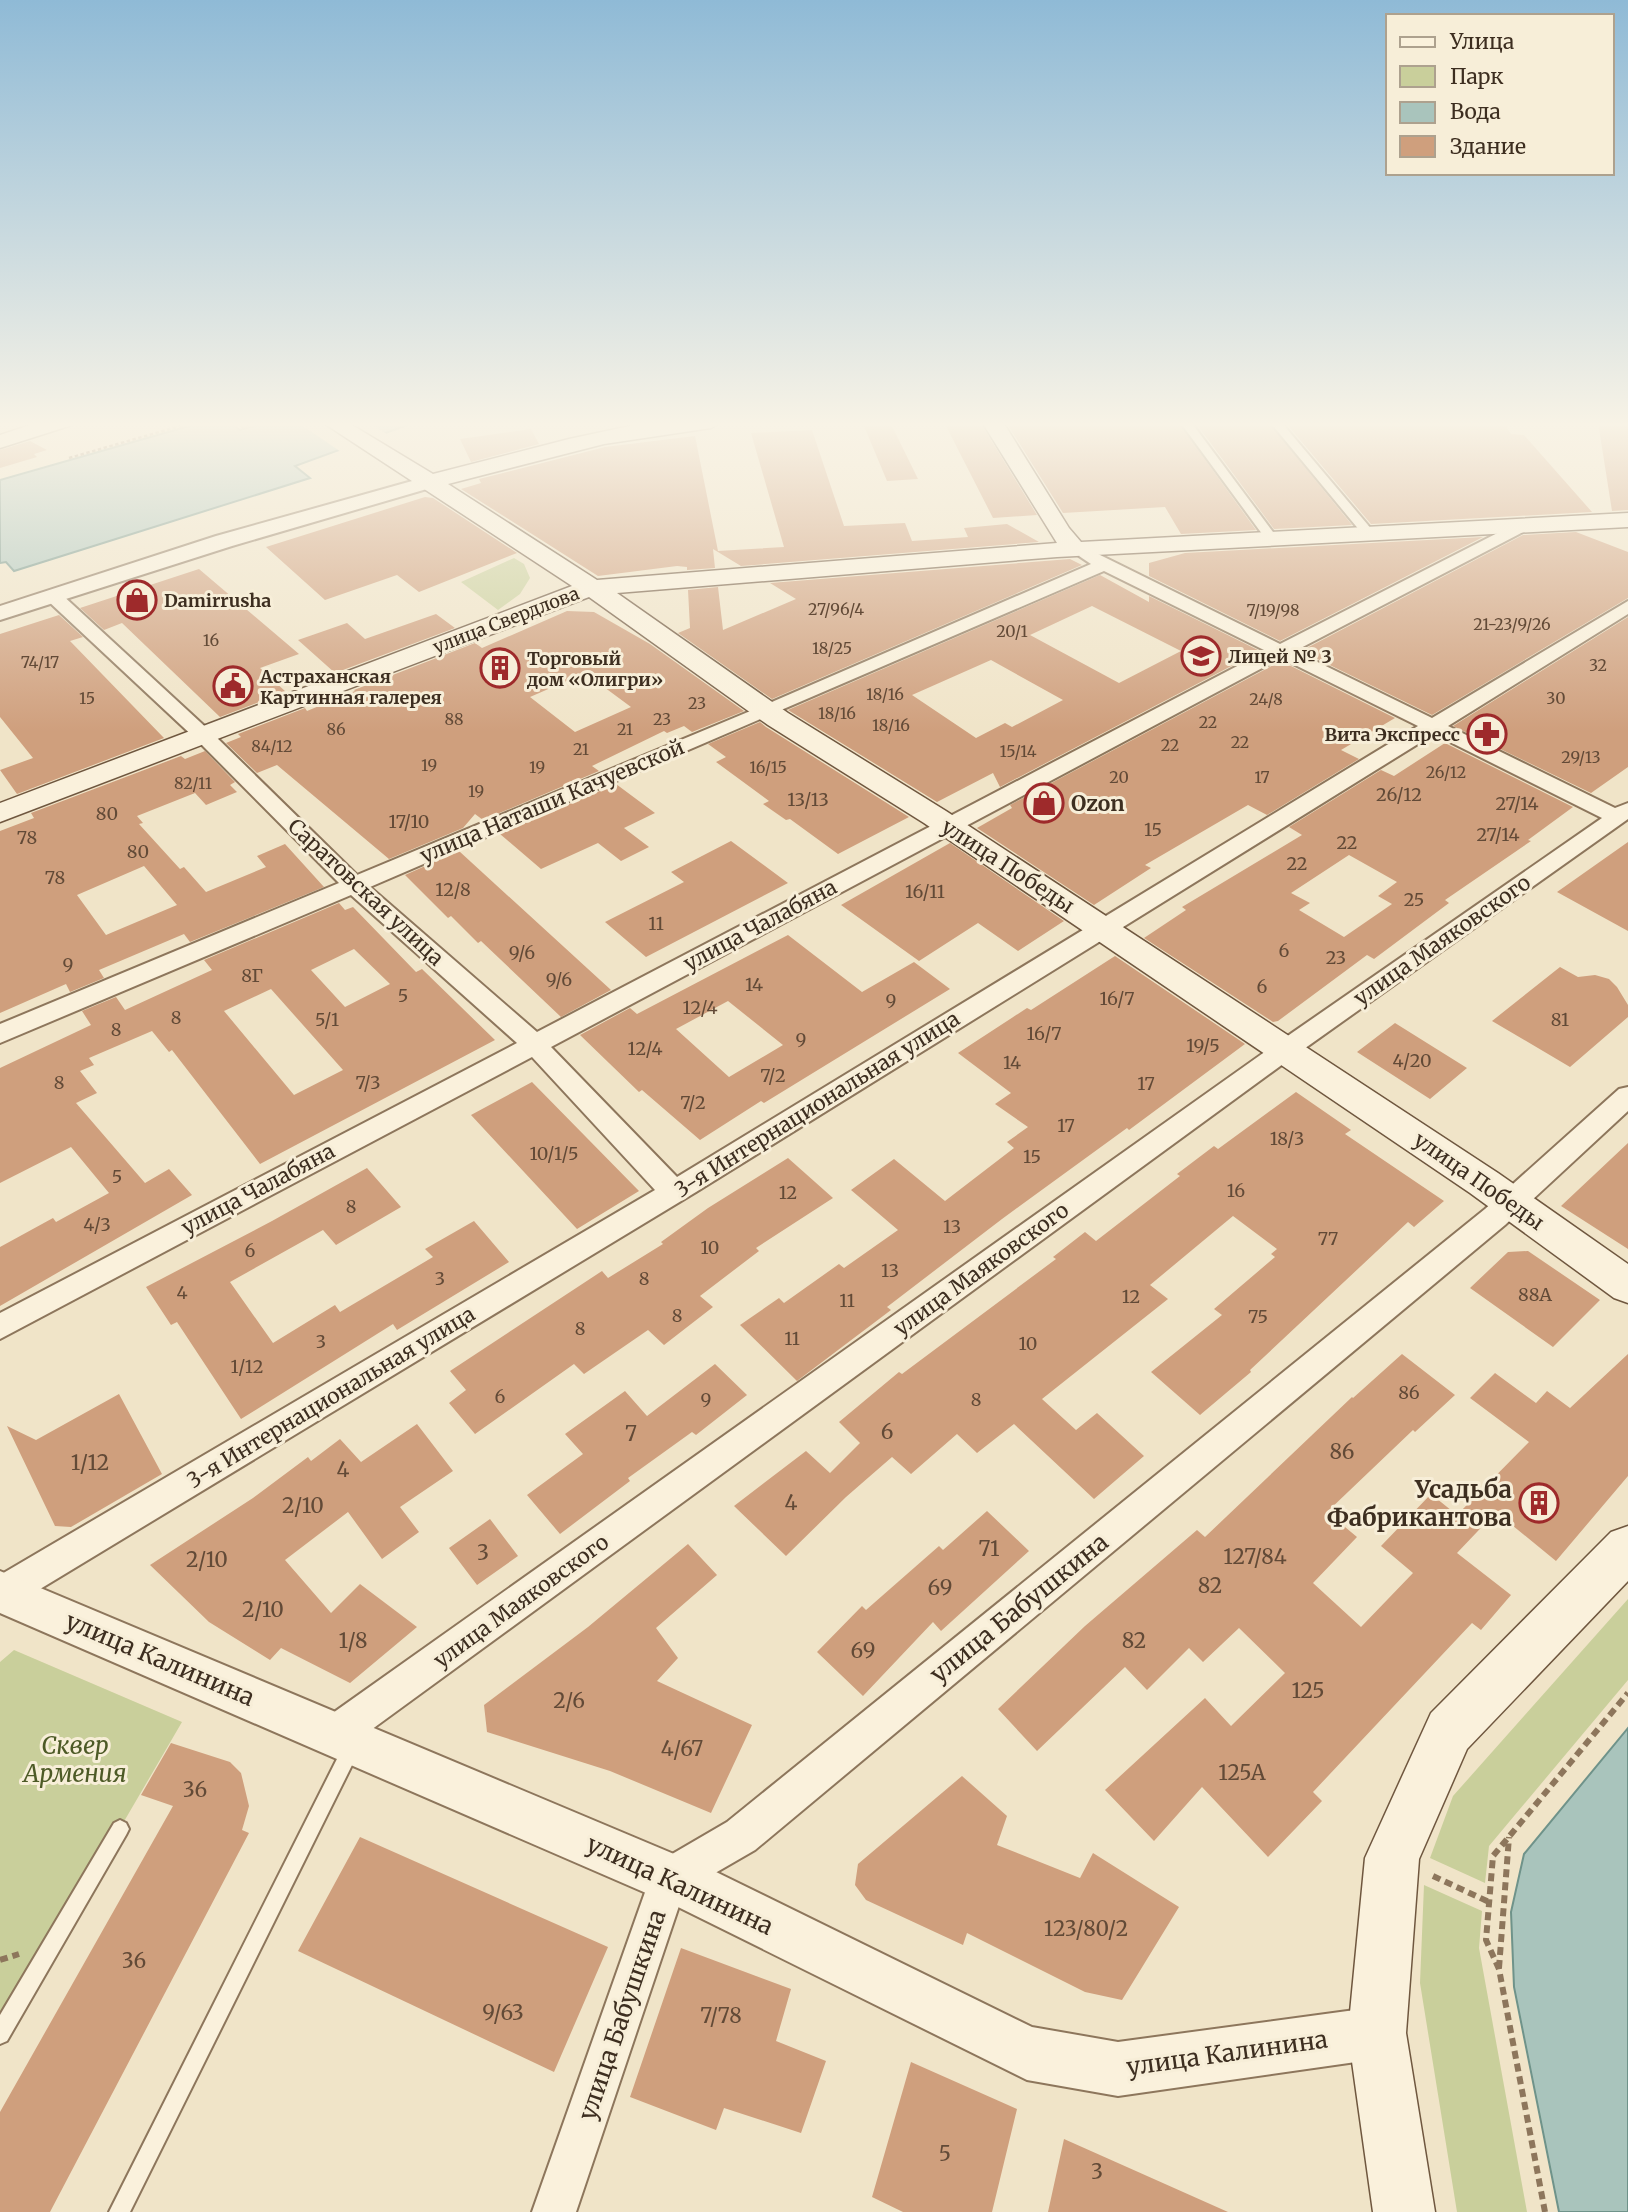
<svg xmlns="http://www.w3.org/2000/svg" width="1628" height="2212" font-family="Merriweather,serif">
<style>
.green{fill:#c9cf9b}
.water{fill:#a9c4bc;stroke:#6f938a;stroke-width:2}
.pier{fill:#f0e4c8}
.building{fill:#cf9f7d;fill-rule:evenodd}
.lines{fill:none;stroke-linecap:round;stroke-linejoin:round}
.service-casing{stroke:#8d765c;stroke-width:4}
.pedestrian-casing{stroke:#8d765c;stroke-width:4}
.minor-casing{stroke:#8d765c;stroke-width:4}
.tertiary-casing{stroke:#8d765c;stroke-width:4}
.secondary-casing{stroke:#6f573f;stroke-width:3}
.path-far1{stroke:#8d765c;stroke-width:2.5;stroke-dasharray:3.5 2.5;stroke-linecap:butt}
.path{stroke:#8d765c;stroke-width:6;stroke-dasharray:8 5;stroke-linecap:butt}
.service{fill:#faf1dc;fill-rule:evenodd}
.pedestrian{fill:#faf1dc;fill-rule:evenodd}
.minor{fill:#faf1dc;fill-rule:evenodd}
.tertiary{fill:#faf1dc;fill-rule:evenodd}
.secondary{fill:#faf1dc;fill-rule:evenodd}
.labels{text-anchor:middle;dominant-baseline:central;stroke-width:6;stroke-linejoin:round;paint-order:stroke}
.far-number-label{font-size:16px;fill:#624a37}
.far-poi-label{font-size:18px;font-weight:bold;fill:#3d2e20;stroke:#f7eed8;text-anchor:start}
.far-street-label{font-size:18px;fill:#3d2e20;stroke:#f7eed8}
.number-label{font-size:18px;fill:#624a37}
.street-label{font-size:21px;fill:#3d2e20;stroke:#f7eed8}
.poi-label{font-size:21px;font-weight:bold;fill:#3d2e20;stroke:#f7eed8;text-anchor:start}
.near-number-label{font-size:21px;fill:#624a37}
.near-poi-label{font-size:24px;font-weight:bold;fill:#3d2e20;stroke:#f7eed8;text-anchor:end}
.near-street-label{font-size:24px;fill:#3d2e20;stroke:#f7eed8}
.near-park-label{font-size:24px;font-style:italic;fill:#4d5a26;stroke:#f7eed8}
</style>
<rect width="100%" height="100%" fill="#f0e4c8"/>
<!-- green -->
<path class="green" d="M514,558l10,6 6,14 -10,16 -22,16 -37,-28z
M1628,1599v81l-139,166 -4,37 -55,-25 23,-62z
M14,1650l168,72 -182,312v-372z
M1424,1885l58,26 -3,37 48,264h-70l-37,-229z"/>
<!-- water -->
<path class="water" d="M203,422h26l11,8 27,-8h163l-20,2 -115,42 15,12 -296,93 -8,-9 -6,1v-83z
M1628,1728v484h-69l-45,-225 -3,-75 13,-58z"/>
<!-- pier -->
<path class="pier" d="M297,422h71l22,14 -46,18z"/>
<!-- building -->
<path class="building" d="M944,422h36l57,93 -44,3z
M1006,422h172l78,108 -75,4 -16,-27 -102,6z
M1195,422h73l84,103 -78,4z
M1285,422h218l8,12 13,1 68,77 -221,12z
M1598,422h30v88l-16,1z
M891,424l27,55 -31,2 -23,-55z
M531,429l8,15 -68,18 -11,-23z
M812,430l32,96 61,-3 7,18 56,-4 -4,-9 43,-4 32,18 -298,24 -28,-17 2,19 -28,2v-3l-10,-1 -79,10 -137,-87 20,-6 -2,-4 126,-32 90,-11 23,115 66,-4 -33,-114z
M30,441l17,9 -13,4 3,3 -37,11v-18z
M425,497l8,1 84,55 -98,39 -22,-17 -72,25 -59,-53z
M1576,532l52,20v46l-196,117 -131,-64 222,-116z
M1483,537l-203,104 -131,-65v-13l36,-10z
M1070,559l12,6 -310,134 -94,-66 12,-5 -2,-38 30,-3 5,43 73,-31 -26,-16z
M199,569l100,85 -39,14 26,24 -66,25 -98,-94 -18,7 -24,-22z
M1100,575l49,27v-6l111,55 -260,136 -7,-14 -56,29 -149,-92zM1092,606l89,45 -62,32 -89,-48zM991,660l72,40 -51,27 -7,-4 -29,15 -64,-43z
M567,611l27,1 56,32 94,67 -52,21 -8,-6 -17,7 -3,-2 -72,35 7,5 -116,49 -8,-6 -12,14 -74,31 -112,-94 -20,8 -31,-30 15,-6 -3,-3 67,-26 2,3 48,-20 -1,-1 121,-47 7,5zM585,673l46,34 -56,25 -45,-35z
M436,614l19,14 -120,45 -37,-33 49,-17 18,16z
M59,615l24,22 -13,4 94,97 -147,56 -17,-24 33,-12 -33,-41v-83z
M1628,617v150l-37,26 -138,-67z
M1281,661l114,57 -54,32 18,9 -92,56 -19,-10 -103,60 6,3 -57,37 -117,-77 35,-20 -2,-3z
M760,722l6,5 143,90 -71,37 -48,-35 -4,1 -23,-16 6,-3 -53,-39 10,-5 -18,-13z
M1445,743l128,64 -45,33 3,1 -86,59 4,3 -75,56 -7,-4 -89,66 -5,1 -129,-84 42,-28 -4,-3 120,-72 -13,-8 92,-57 13,6zM1349,855l48,27 -19,14 14,8 -48,33 -45,-27 11,-7 -19,-10z
M205,751l30,31 -5,3 7,7 -31,13 -11,-12 -58,23 6,7 -4,1 41,45 4,-2 22,25 60,-25 -9,-11 28,-12 39,43 -134,55 -6,-8 -85,36 5,8 -34,14 -4,-8 -66,29v-182l34,-13 -3,-5 150,-57 4,3zM144,866l33,39 -71,30 -29,-40z
M616,784l39,29 -31,15 25,19 -28,14 -23,-18 -57,26 -41,-35z
M731,841l57,42 -142,74 -41,-35 79,-40 -13,-10z
M1628,842v89l-71,-39z
M950,843l114,78 -46,30 -40,-28 -59,38 -78,-56z
M459,851l152,139 -50,27 -80,-76 -3,2 -27,-27 -3,2 -43,-43z
M339,903l6,7 8,-3 63,65 6,-3 73,71 -235,124 -88,-114 -3,2 -17,-21 -63,27 5,7 -14,6 17,22 -21,10 69,80 24,-14 23,26 -192,111v-59l53,-29 3,4 53,-29 -38,-46 -71,36v-115l91,-43 -9,-14 34,-14 9,13 87,-40 -8,-10zM354,949l36,35 -45,23 -34,-37zM271,989l72,81 -49,25 -70,-84z
M788,935l74,57 52,-30 36,27 -186,114 -3,-2 -61,39 -58,-50 -3,2 -59,-57 50,-27 7,6zM728,1001l55,44 -54,32 -53,-48z
M1115,956l130,88 -116,86 -2,-2 -125,91 -115,88 4,3 -94,71 -57,-56 39,-27 5,5 55,-39 5,4 54,-38 -47,-40 43,-31 51,42 69,-53 -7,-6 21,-15 -33,-23 16,-11 -53,-40 69,-45 4,2z
M1560,967l18,10 17,-2 14,4 8,8 11,18v12l-58,50 -78,-46z
M1395,1023l72,45 -37,31 -73,-47z
M532,1082l107,109 -62,38 -106,-114z
M1296,1092l55,38 -6,4 99,67 -30,26 -6,-5 -158,148 1,2 -51,43 -49,-43 71,-57 -8,-6 61,-52 -4,-3 6,-5 -44,-33 -83,69 18,14 -126,100 34,31 21,-17 47,43 -50,43 -80,-75 -37,29 -20,-19 -46,40 -19,-17 -46,40 -60,59 -52,-50 72,-55 24,22 30,-30 -21,-21 60,-50 3,2 154,-115 -3,-2 32,-25 11,9 84,-65 -3,-2 37,-28 4,3z
M1628,1143v106l-67,-43z
M788,1158l45,40 -77,50 3,3 -59,45 13,11 -49,38 -16,-15 -64,44 -10,-10 -99,70 -26,-31 17,-13 -16,-19 152,-100 6,7 55,-34 -2,-2 47,-34z
M367,1168l34,39 -65,38 -13,-15 -93,52 43,61 62,-38 5,7 93,-55 -8,-8 49,-28 35,41 -112,68 -4,-6 -152,95 -64,-97 -6,3 -25,-38 126,-66z
M1528,1251l72,49 -47,47 -83,-59 38,-36z
M1402,1354l53,41 -40,37 -2,-2 -86,82 30,25 -44,46 48,44 52,-54 -32,-27 50,-52 26,21 72,-73 -59,-44 25,-25 41,30 11,-12 23,17 58,-54v122l-72,85 -60,-49 -39,41 54,42 -30,35 -9,-7 -159,169 9,9 -54,56 -66,-70 -48,54 -49,-51 100,-92 26,28 54,-53 -46,-45 -36,34 -14,-14 -42,42 -22,-23 -88,84 -39,-42 87,-83 112,-96 8,7 147,-140 1,1z
M715,1364l32,31 -51,40 -4,-3 -64,46 2,3 -70,53 -33,-39 56,-41 -18,-20 60,-43 22,25z
M119,1394l43,80 -91,53 -16,-1 -48,-100 29,14z
M417,1424l36,47 -53,36 19,25 -37,27 -34,-47 -63,48 46,53 29,-29 57,43 -67,56 -69,-35 -11,12 -61,-38 -59,-57 103,-67 55,-41 3,4 29,-22 21,23z
M987,1511l42,40 -88,80 -8,-9 -70,74 -46,-44 45,-46 4,4 73,-64 4,4z
M490,1519l28,37 -41,29 -28,-37z
M688,1544l29,31 -61,53 22,30 -21,23 95,44 -41,88 -101,-42 -123,-39 -3,-27 104,-78z
M171,1743l59,19 11,11 8,33 -7,24 7,3 -199,379h-50v-100l173,-306 -32,-11z
M962,1776l45,40 -10,29 83,33 13,-25 86,54 -57,93 -37,-8 -118,-59 -4,12 -97,-45 -11,-15 3,-21z
M360,1837l248,110 -54,125 -256,-121z
M681,1948l110,41 -15,52 50,20 -25,72 -77,-25 -8,22 -86,-33z
M911,2062l106,47 -25,103h-89l-31,-15z
M1064,2139l164,73h-180z"/>
<g class="lines">
<!-- service casing -->
<g class="service-casing">
<path id="service" d="M351,1740l6,3 3,6 -3,6 -227,457h-21l236,-469z
M120,1820l6,3 3,6 -3,6 -119,206 -7,3v-29l114,-192z"/>
</g>
<!-- pedestrian casing -->
<g class="pedestrian-casing">
<path id="pedestrian" d="M1180,422h11l85,114v6h-8z
M1270,422h11l92,109v6h-8z"/>
</g>
<!-- minor casing -->
<g class="minor-casing">
<path id="minor" d="M1521,521l6,1 2,4 -2,4 -232,121 137,67 196,-117v13l-180,112 167,82 13,-5v16l-334,237 -945,690 -13,5 -13,-5 -5,-13 5,-13 953,-676 326,-226 -168,-84 -738,458 -684,414 -12,4v-35l655,-385 -123,-133 -532,282v-26l517,-270 -166,-148 -351,148v-19l339,-141 -141,-142 -151,-141 -3,-4 3,-4h12l153,141 145,142 403,-168 331,-143 -12,-8 3,-4h12l186,92zM1104,571l162,80 -729,381 -167,-145zM1281,658l137,68 -741,451 -126,-130z
M1628,1087v24l-123,114 -750,625 -71,41 -108,321h-44l123,-348 72,-42 758,-613 134,-120z"/>
</g>
<!-- tertiary casing -->
<g class="tertiary-casing">
<path id="tertiary" d="M430,476l7,2 3,4 -3,4 -205,60 -232,74v-14l216,-70z
M0,1571l712,299 320,157 86,15 259,-35 19,7 7,19 -7,19 -19,7 -259,37 -91,-16 -351,-174 -676,-293z"/>
</g>
<!-- secondary casing -->
<g class="secondary-casing">
<path id="secondary" d="M39,422h33l-3,4 -69,22v-13z
M322,422h25l86,52 136,-35 70,-15 82,-2 -10,6 -107,16 -156,40 149,96 460,-37 -75,-121h21l66,106 12,14 547,-29v14l-571,30 -440,36 171,120 158,98 552,362 130,91v39l-14,-5 -144,-105 -546,-370 -156,-98 -179,-128 -589,225v-19l572,-217z
M1628,1526v55l-161,168 -48,110 -13,174 29,179h-62l-25,-179 17,-175 66,-145 180,-181z"/>
</g>
<!-- path-far1 -->
<path class="path-far1" d="M236,422l7,5 18,-5
M69,458l125,-36"/>
<!-- path -->
<path class="path" d="M1433,1876l56,26
M0,1960l19,-6
M1499,1968l10,-131
M1545,2212l-46,-243 -13,-29 7,-84 135,-163"/>
<!-- service -->
<use href="#service" class="service"/>
<!-- pedestrian -->
<use href="#pedestrian" class="pedestrian"/>
<!-- minor -->
<use href="#minor" class="minor"/>
<!-- tertiary -->
<use href="#tertiary" class="tertiary"/>
<!-- secondary -->
<use href="#secondary" class="secondary"/>
</g>
<!-- sky -->
<linearGradient id="sky" x2="0" y2="1"><stop stop-color="#8fbad6"/><stop offset="0.58" stop-color="#f8f3e6"/><stop offset="1" stop-color="#f8f3e6" stop-opacity="0"/></linearGradient>
<rect width="1628" height="732" fill="url(#sky)"/>
<!-- icons -->
<defs>
<g id="shop-ring" transform="scale(2.0125)"><circle r="9.5" fill="#f7eed8" stroke="#9e2a2b" stroke-width="1.5"/><path d="M-5-2.5h2.3a2.7 3.5 0 0 1 5.4 0H5L5.5 6h-11ZM-1.5-2.5h3a1.5 2.3 0 0 0-3 0Z" fill="#9e2a2b"/></g>
<g id="school-ring" transform="scale(2.0125)"><circle r="9.5" fill="#f7eed8" stroke="#9e2a2b" stroke-width="1.5"/><path d="M0-5L7-2L0 1L-7-2ZM-4 1L0 2.5L4 1V4Q0 6-4 4Z" fill="#9e2a2b"/></g>
<g id="building-ring" transform="scale(2.0125)"><circle r="9.5" fill="#f7eed8" stroke="#9e2a2b" stroke-width="1.5"/><path d="M-4-6H4V6H1V3H-1V6H-4ZM-2.5-4.3h1.7v1.8h-1.7ZM.8-4.3h1.7v1.8H.8ZM-2.5-1h1.7V.8h-1.7ZM.8-1h1.7V.8H.8Z" fill="#9e2a2b"/></g>
<g id="civic-ring" transform="scale(2.0125)"><circle r="9.5" fill="#f7eed8" stroke="#9e2a2b" stroke-width="1.5"/><path d="M-.6-6.5H3V-4.5H.6V-3L4-1V1h2V6H-6V1h2V-1L-.6-3ZM-1.2 2.5V6h2.4V2.5Z" fill="#9e2a2b"/></g>
<g id="pharmacy-ring" transform="scale(2.0125)"><circle r="9.5" fill="#f7eed8" stroke="#9e2a2b" stroke-width="1.5"/><path d="M-2-6h4v4h4v4h-4v4h-4v-4h-4v-4h4Z" fill="#9e2a2b"/></g>
</defs>
<g fill-rule="evenodd">
<use href="#shop-ring" x="137" y="600"/>
<use href="#school-ring" x="1201" y="656"/>
<use href="#building-ring" x="500" y="668"/>
<use href="#civic-ring" x="233" y="686"/>
<use href="#pharmacy-ring" x="1487" y="734"/>
<use href="#shop-ring" x="1044" y="803"/>
<use href="#building-ring" x="1539" y="1503"/>
</g>
<g class="labels">
<!-- far-number labels -->
<g class="far-number-label">
<text x="836" y="609">27/96/4</text>
<text x="1273" y="610">7/19/98</text>
<text x="1512" y="624">21-23/9/26</text>
<text x="1012" y="631">20/1</text>
<text x="211" y="640">16</text>
<text x="832" y="648">18/25</text>
<text x="40" y="662">74/17</text>
<text x="1598" y="665">32</text>
<text x="885" y="694">18/16</text>
<text x="87" y="698">15</text>
<text x="1556" y="698">30</text>
<text x="1266" y="699">24/8</text>
<text x="697" y="703">23</text>
<text x="837" y="713">18/16</text>
<text x="454" y="719">88</text>
<text x="662" y="719">23</text>
<text x="1208" y="722">22</text>
<text x="891" y="725">18/16</text>
<text x="336" y="729">86</text>
<text x="625" y="729">21</text>
<text x="1240" y="742">22</text>
<text x="1170" y="745">22</text>
<text x="272" y="746">84/12</text>
<text x="581" y="749">21</text>
<text x="1018" y="751">15/14</text>
<text x="1581" y="757">29/13</text>
<text x="429" y="765">19</text>
<text x="537" y="767">19</text>
<text x="768" y="767">16/15</text>
<text x="1446" y="772">26/12</text>
<text x="1119" y="777">20</text>
<text x="1262" y="777">17</text>
<text x="193" y="783">82/11</text>
<text x="476" y="791">19</text>
</g>
<!-- far-poi labels -->
<g class="far-poi-label">
<text x="164" y="600">Damirrusha</text>
<text x="1228" y="656">Лицей № 3</text>
<text x="527" y="658">Торговый<tspan x="527" dy="21">дом «Олигри»</tspan></text>
<text x="260" y="676">Астраханская<tspan x="260" dy="21">Картинная галерея</tspan></text>
<text x="1460" y="734" text-anchor="end">Вита Экспресс</text>
</g>
<!-- far-street labels -->
<g class="far-street-label">
<text transform="translate(506 620) rotate(-21)">улица Свердлова</text>
</g>
<!-- number labels -->
<g class="number-label">
<text x="1399" y="794">26/12</text>
<text x="808" y="799">13/13</text>
<text x="1517" y="803">27/14</text>
<text x="107" y="813">80</text>
<text x="409" y="821">17/10</text>
<text x="1153" y="829">15</text>
<text x="1498" y="834">27/14</text>
<text x="27" y="837">78</text>
<text x="1347" y="842">22</text>
<text x="138" y="851">80</text>
<text x="1297" y="863">22</text>
<text x="55" y="877">78</text>
<text x="453" y="889">12/8</text>
<text x="925" y="891">16/11</text>
<text x="1414" y="899">25</text>
<text x="656" y="923">11</text>
<text x="1284" y="950">6</text>
<text x="522" y="952">9/6</text>
<text x="1336" y="957">23</text>
<text x="68" y="964">9</text>
<text x="252" y="975">8Г</text>
<text x="559" y="979">9/6</text>
<text x="754" y="984">14</text>
<text x="1262" y="986">6</text>
<text x="403" y="995">5</text>
<text x="1117" y="998">16/7</text>
<text x="891" y="1000">9</text>
<text x="700" y="1007">12/4</text>
<text x="176" y="1017">8</text>
<text x="327" y="1019">5/1</text>
<text x="1560" y="1019">81</text>
<text x="116" y="1029">8</text>
<text x="1044" y="1033">16/7</text>
<text x="801" y="1039">9</text>
<text x="1203" y="1045">19/5</text>
<text x="645" y="1048">12/4</text>
<text x="1412" y="1060">4/20</text>
<text x="1012" y="1062">14</text>
<text x="773" y="1075">7/2</text>
<text x="59" y="1082">8</text>
<text x="368" y="1082">7/3</text>
<text x="1146" y="1083">17</text>
<text x="693" y="1102">7/2</text>
<text x="1066" y="1125">17</text>
<text x="1287" y="1138">18/3</text>
<text x="554" y="1153">10/1/5</text>
<text x="1032" y="1156">15</text>
<text x="117" y="1176">5</text>
<text x="1236" y="1190">16</text>
<text x="788" y="1192">12</text>
<text x="351" y="1206">8</text>
<text x="97" y="1224">4/3</text>
<text x="952" y="1226">13</text>
<text x="1328" y="1238">77</text>
<text x="710" y="1247">10</text>
<text x="250" y="1250">6</text>
<text x="890" y="1270">13</text>
<text x="440" y="1278">3</text>
<text x="644" y="1278">8</text>
<text x="182" y="1292">4</text>
<text x="1535" y="1294">88А</text>
<text x="1131" y="1296">12</text>
<text x="847" y="1300">11</text>
<text x="677" y="1315">8</text>
<text x="1258" y="1316">75</text>
<text x="580" y="1328">8</text>
<text x="792" y="1338">11</text>
<text x="321" y="1341">3</text>
<text x="1028" y="1343">10</text>
<text x="247" y="1366">1/12</text>
<text x="1409" y="1392">86</text>
<text x="500" y="1396">6</text>
<text x="706" y="1399">9</text>
<text x="976" y="1399">8</text>
</g>
<!-- street labels -->
<g class="street-label">
<text transform="translate(552 801) rotate(-23)">улица Наташи Качуевской</text>
<text transform="translate(1008 866) rotate(33)">улица Победы</text>
<text transform="translate(366 892) rotate(43)">Саратовская улица</text>
<text transform="translate(760 925) rotate(-28)">улица Чалабяна</text>
<text transform="translate(1442 940) rotate(-35)">улица Маяковского</text>
<text transform="translate(817 1104) rotate(-32)">3-я Интернациональная улица</text>
<text transform="translate(1479 1181) rotate(35)">улица Победы</text>
<text transform="translate(258 1189) rotate(-28)">улица Чалабяна</text>
<text transform="translate(981 1269) rotate(-36)">улица Маяковского</text>
<text transform="translate(331 1397) rotate(-31)">3-я Интернациональная улица</text>
<text transform="translate(521 1601) rotate(-36)">улица Маяковского</text>
</g>
<!-- poi labels -->
<g class="poi-label">
<text x="1071" y="803">Ozon</text>
</g>
<!-- near-number labels -->
<g class="near-number-label">
<text x="887" y="1431">6</text>
<text x="631" y="1433">7</text>
<text x="1342" y="1451">86</text>
<text x="90" y="1462">1/12</text>
<text x="343" y="1469">4</text>
<text x="791" y="1502">4</text>
<text x="303" y="1505">2/10</text>
<text x="989" y="1548">71</text>
<text x="483" y="1552">3</text>
<text x="1255" y="1556">127/84</text>
<text x="207" y="1559">2/10</text>
<text x="1210" y="1585">82</text>
<text x="940" y="1587">69</text>
<text x="263" y="1609">2/10</text>
<text x="353" y="1640">1/8</text>
<text x="1134" y="1640">82</text>
<text x="863" y="1650">69</text>
<text x="1308" y="1690">125</text>
<text x="569" y="1700">2/6</text>
<text x="682" y="1748">4/67</text>
<text x="1242" y="1772">125А</text>
<text x="195" y="1789">36</text>
<text x="1086" y="1928">123/80/2</text>
<text x="134" y="1960">36</text>
<text x="503" y="2012">9/63</text>
<text x="721" y="2015">7/78</text>
<text x="945" y="2153">5</text>
<text x="1097" y="2171">3</text>
</g>
<!-- near-poi labels -->
<g class="near-poi-label">
<text x="1512" y="1489">Усадьба<tspan x="1512" dy="28">Фабрикантова</tspan></text>
</g>
<!-- near-street labels -->
<g class="near-street-label">
<text transform="translate(1019 1608) rotate(-39)">улица Бабушкина</text>
<text transform="translate(160 1659) rotate(23)">улица Калинина</text>
<text transform="translate(680 1885) rotate(25)">улица Калинина</text>
<text transform="translate(622 2015) rotate(-71)">улица Бабушкина</text>
<text transform="translate(1227 2053) rotate(-8)">улица Калинина</text>
</g>
<!-- near-park labels -->
<g class="near-park-label">
<text x="75" y="1745">Сквер<tspan x="75" dy="28">Армения</tspan></text>
</g>
</g>
<!-- legend -->
<rect x="1386" y="14" width="228" height="161" fill="#f7eed8" stroke="#ada18e" stroke-width="2"/>
<rect x="1400" y="37" width="35" height="10" fill="#faf1dc" stroke="#ada18e" stroke-width="2"/>
<text x="1450" y="49" font-size="21" fill="#3d2e20">Улица</text>
<rect x="1400" y="66" width="35" height="21" fill="#c9cf9b" stroke="#ada18e" stroke-width="2"/>
<text x="1450" y="84" font-size="21" fill="#3d2e20">Парк</text>
<rect x="1400" y="102" width="35" height="21" fill="#a9c4bc" stroke="#ada18e" stroke-width="2"/>
<text x="1450" y="119" font-size="21" fill="#3d2e20">Вода</text>
<rect x="1400" y="136" width="35" height="21" fill="#cf9f7d" stroke="#ada18e" stroke-width="2"/>
<text x="1450" y="154" font-size="21" fill="#3d2e20">Здание</text>
</svg>
